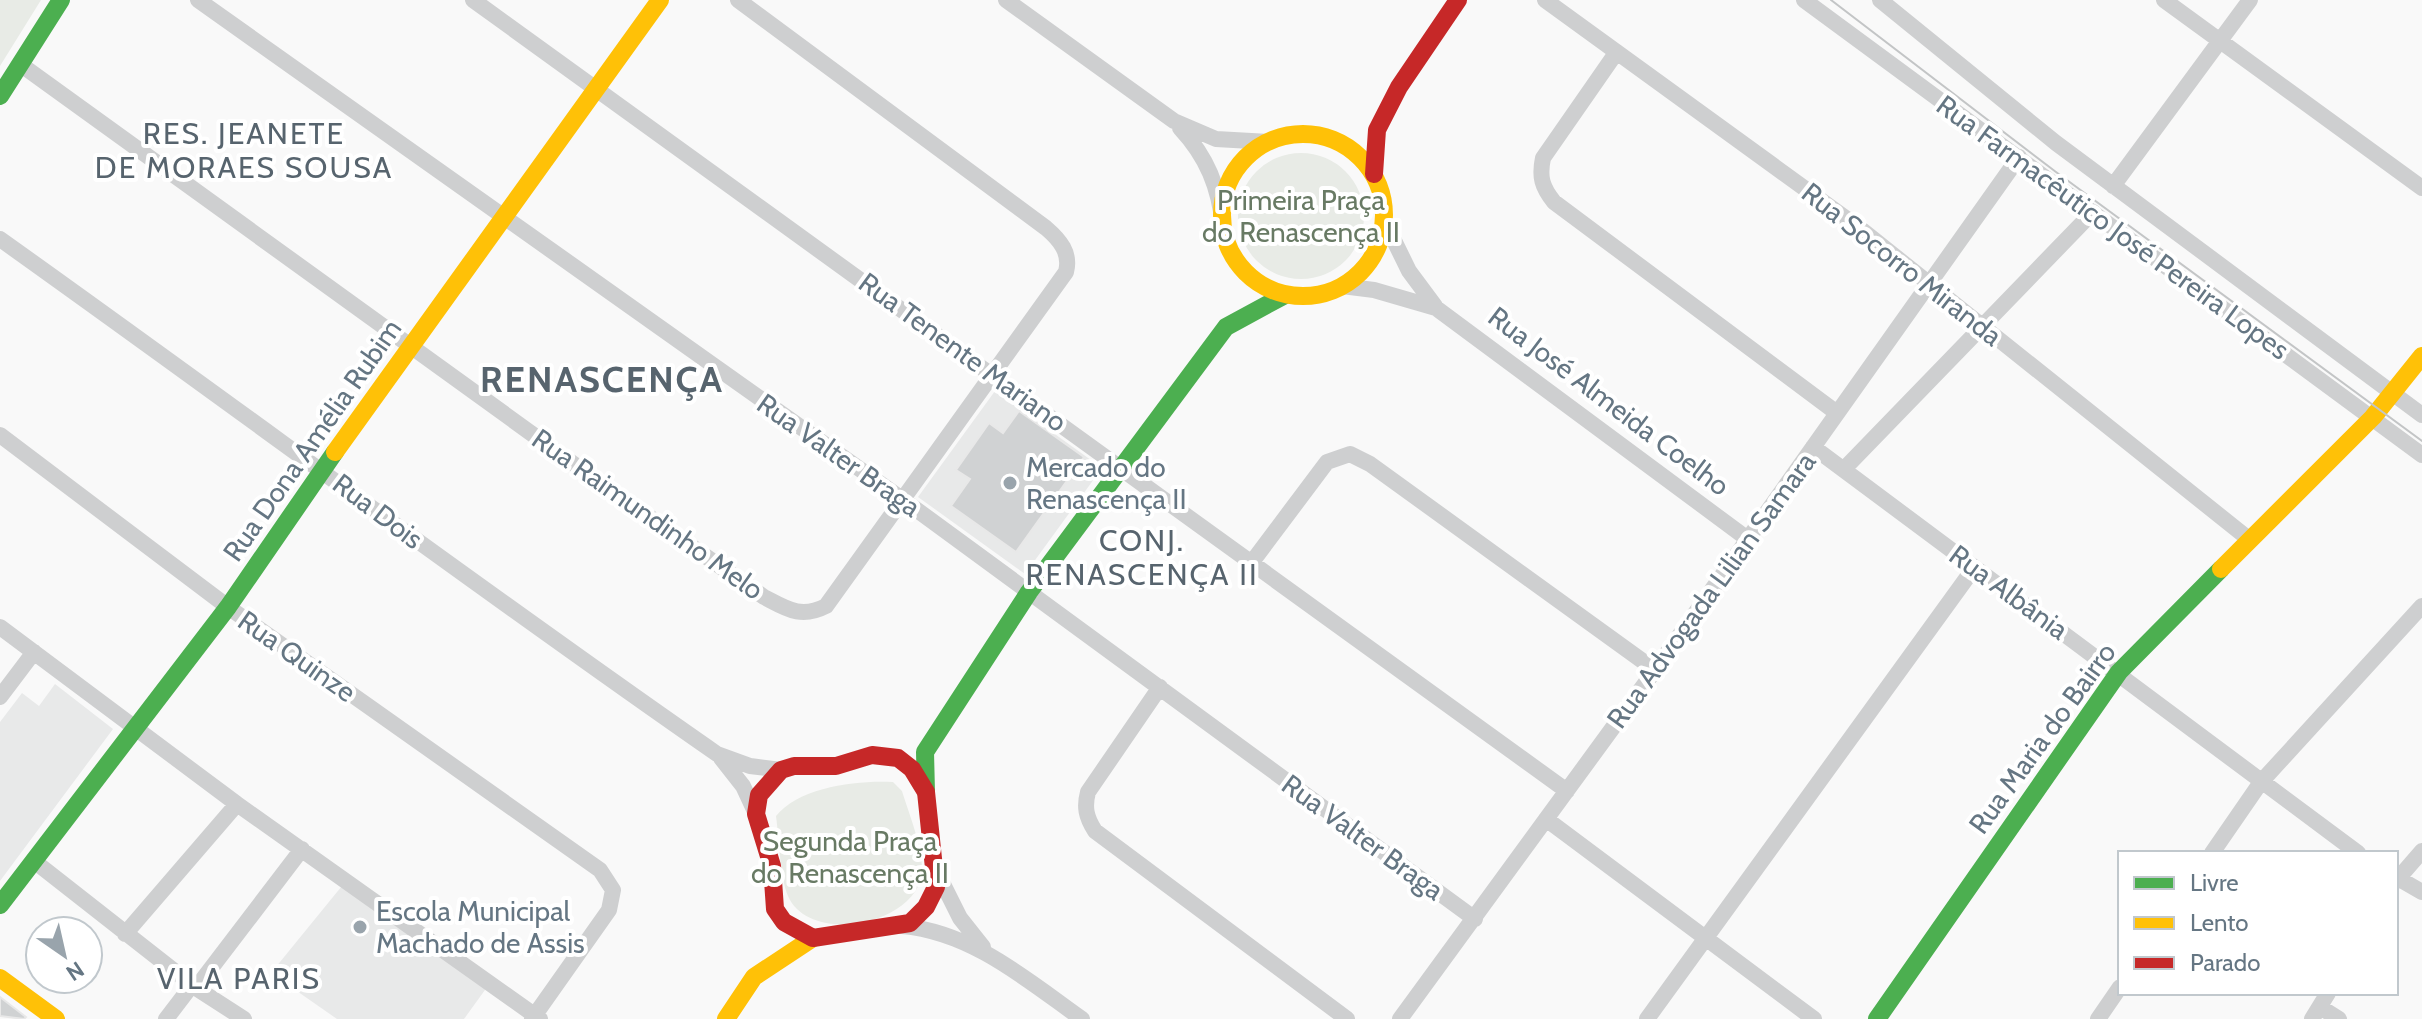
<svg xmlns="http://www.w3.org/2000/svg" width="2422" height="1019" font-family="Cabin,sans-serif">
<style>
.built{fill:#e8e9e9}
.green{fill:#e8ebe6}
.building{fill:#d0d2d3;stroke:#e8e8e8;stroke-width:2}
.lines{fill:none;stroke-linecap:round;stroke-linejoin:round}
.street{stroke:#cecfd0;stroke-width:16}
.fast{stroke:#4caf50;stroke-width:18}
.slow{stroke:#ffc107;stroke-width:18}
.jam{stroke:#c62828;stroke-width:18}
.tram{stroke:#c3c5c6;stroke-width:2}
.poi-dot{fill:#99a4ac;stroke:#fff;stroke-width:3}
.labels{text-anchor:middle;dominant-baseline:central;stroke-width:8;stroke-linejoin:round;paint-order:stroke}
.park-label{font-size:28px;fill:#687a64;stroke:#fff}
.street-label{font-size:28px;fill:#657683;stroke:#fff}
.poi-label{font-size:28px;fill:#657683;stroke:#fff;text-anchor:start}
.neighbourhood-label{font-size:30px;letter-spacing:2px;fill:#57646e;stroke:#fff}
.district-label{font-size:36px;font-weight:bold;letter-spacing:2px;fill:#57646e;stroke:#fff}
</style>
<rect width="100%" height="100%" fill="#f9f9f9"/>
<!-- built -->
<path class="built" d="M995,391l107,77 -77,106 -107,-77z
M55,684l58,45 -113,152v-159l22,-29 17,13z
M346,881l144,102 -26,36h-127l-66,-46z"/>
<!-- green -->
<path class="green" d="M0,0h41l-41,66z
M1238 216a63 63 0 1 1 126 0a63 63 0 1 1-126 0Z
M893,782l9,9c7,23 20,54 20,78 0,55 -112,78 -134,27 -8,-18 -9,-59 -12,-80 23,-29 81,-36 117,-34z"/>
<!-- building -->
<path class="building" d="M1019,411l65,46 -68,95 -65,-46 19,-27 -14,-9 33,-47 14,10z
M0,997l26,20 -2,2 -24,-3z"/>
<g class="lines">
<!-- street -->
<path class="street" d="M198,0l704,499 573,420
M473,0l1094,791
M1006,0l168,121 42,18 53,3
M1545,0l317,230 388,310
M1804,0l618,455
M1880,0l176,143 366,272
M2164,0l258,188
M1616,53l-73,105c-4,19 -1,29 11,44l283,211
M20,64l562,406 182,127c23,12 37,22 62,9l240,-334c5,-19 -6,-32 -20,-44l-308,-228
M1180,128c27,29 39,59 43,98
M2113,186l137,-186
M1384,220l25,51 26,35
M0,239c240,171 475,347 717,515l33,12 31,4
M1342,286l32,4 62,18 313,232
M0,435l228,172 372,263 13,20 -4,20 -77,109
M1813,447l545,406
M1845,468l248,-256
M1252,562l75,-100 23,-8 20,10 285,206
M0,627l237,177 303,215
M1160,687l-72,105c-4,15 -2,25 7,39l252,188
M0,697l34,-45
M721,758l22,28 13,28
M1546,819l268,200
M2212,853l49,-71 161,-176
M34,861l162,127 48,31
M937,872l23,46 23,29
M2396,877l26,15
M2396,881l26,-30
M902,926c70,6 125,54 180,93
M125,934l112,-130
M196,988l106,-139
M2320,1007l19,12
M166,1019l26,-34
M1400,1019l255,-349 364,-513
M1647,1019l327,-451
M2098,1019l22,-32
M2312,1019l16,-26"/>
<!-- fast -->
<path class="fast" d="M0,96l61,-96
M926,792l-1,-40 104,-160 197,-265 59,-32
M0,905l228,-298 107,-155
M1877,1019l242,-347 102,-103"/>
<!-- slow -->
<path class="slow" d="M1222 215a81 81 0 1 1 162 0a81 81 0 1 1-162 0Z
M335,452l325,-452
M2221,569l152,-152 49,-61
M0,978l56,41
M726,1019l28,-42 59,-39"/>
<!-- jam -->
<path class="jam" d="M1374,174l3,-44 22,-43 59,-87
M872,755l26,3 14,11 14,23 10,95 -10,20 -16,16 -97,15 -29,-16 -9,-13 -3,-43 -16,-52 3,-19 22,-25 13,-4h42z"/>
<!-- tram -->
<path class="tram" d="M1831,0l225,172 366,269"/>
</g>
<!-- markers -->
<g class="poi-dot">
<circle cx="1010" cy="483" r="8"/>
<circle cx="360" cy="927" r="8"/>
</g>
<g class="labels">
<!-- park labels -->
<g class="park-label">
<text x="1301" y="200">Primeira Praça<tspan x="1301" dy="32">do Renascença II</tspan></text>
<text x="850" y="841">Segunda Praça<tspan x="850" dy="32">do Renascença II</tspan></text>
</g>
<!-- street labels -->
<g class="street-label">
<text transform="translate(2113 227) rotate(36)">Rua Farmacêutico José Pereira Lopes</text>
<text transform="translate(1902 264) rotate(38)">Rua Socorro Miranda</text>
<text transform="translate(963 352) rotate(36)">Rua Tenente Mariano</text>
<text transform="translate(1609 401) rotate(37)">Rua José Almeida Coelho</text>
<text transform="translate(312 440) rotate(-55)">Rua Dona Amélia Rubim</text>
<text transform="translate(839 455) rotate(35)">Rua Valter Braga</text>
<text transform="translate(378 511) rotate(37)">Rua Dois</text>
<text transform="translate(648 514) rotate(35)">Rua Raimundinho Melo</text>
<text transform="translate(1711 590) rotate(-54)">Rua Advogada Lilian Samara</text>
<text transform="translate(2009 592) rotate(36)">Rua Albânia</text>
<text transform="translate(297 656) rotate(35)">Rua Quinze</text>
<text transform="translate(2042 738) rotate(-54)">Rua Maria do Bairro</text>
<text transform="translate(1363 837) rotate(36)">Rua Valter Braga</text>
</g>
<!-- poi labels -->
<g class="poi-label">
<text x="1026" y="467">Mercado do<tspan x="1026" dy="32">Renascença II</tspan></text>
<text x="376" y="911">Escola Municipal<tspan x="376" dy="32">Machado de Assis</tspan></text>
</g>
<!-- neighbourhood labels -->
<g class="neighbourhood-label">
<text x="244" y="133">RES. JEANETE<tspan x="244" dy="34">DE MORAES SOUSA</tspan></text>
<text x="1142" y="540">CONJ.<tspan x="1142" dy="34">RENASCENÇA II</tspan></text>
<text x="239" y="978">VILA PARIS</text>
</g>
<!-- district labels -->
<g class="district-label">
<text x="602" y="379">RENASCENÇA</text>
</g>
</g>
<!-- legend -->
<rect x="2118" y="851" width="280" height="144" fill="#ffffff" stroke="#c1c8cd" stroke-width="2"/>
<rect x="2134" y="877" width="40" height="12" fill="#4caf50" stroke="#c1c8cd" stroke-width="2"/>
<text x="2190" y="891" font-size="24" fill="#657683">Livre</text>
<rect x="2134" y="917" width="40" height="12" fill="#ffc107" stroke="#c1c8cd" stroke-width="2"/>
<text x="2190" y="931" font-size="24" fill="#657683">Lento</text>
<rect x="2134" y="957" width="40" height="12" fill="#c62828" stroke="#c1c8cd" stroke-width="2"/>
<text x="2190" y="971" font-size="24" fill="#657683">Parado</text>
<!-- north arrow -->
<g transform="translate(64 955) rotate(146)"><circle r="38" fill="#ffffff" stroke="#c1c8cd" stroke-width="2"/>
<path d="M0-6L14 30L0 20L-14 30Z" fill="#99a4ac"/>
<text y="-12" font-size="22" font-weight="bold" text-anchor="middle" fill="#657683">N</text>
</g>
</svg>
